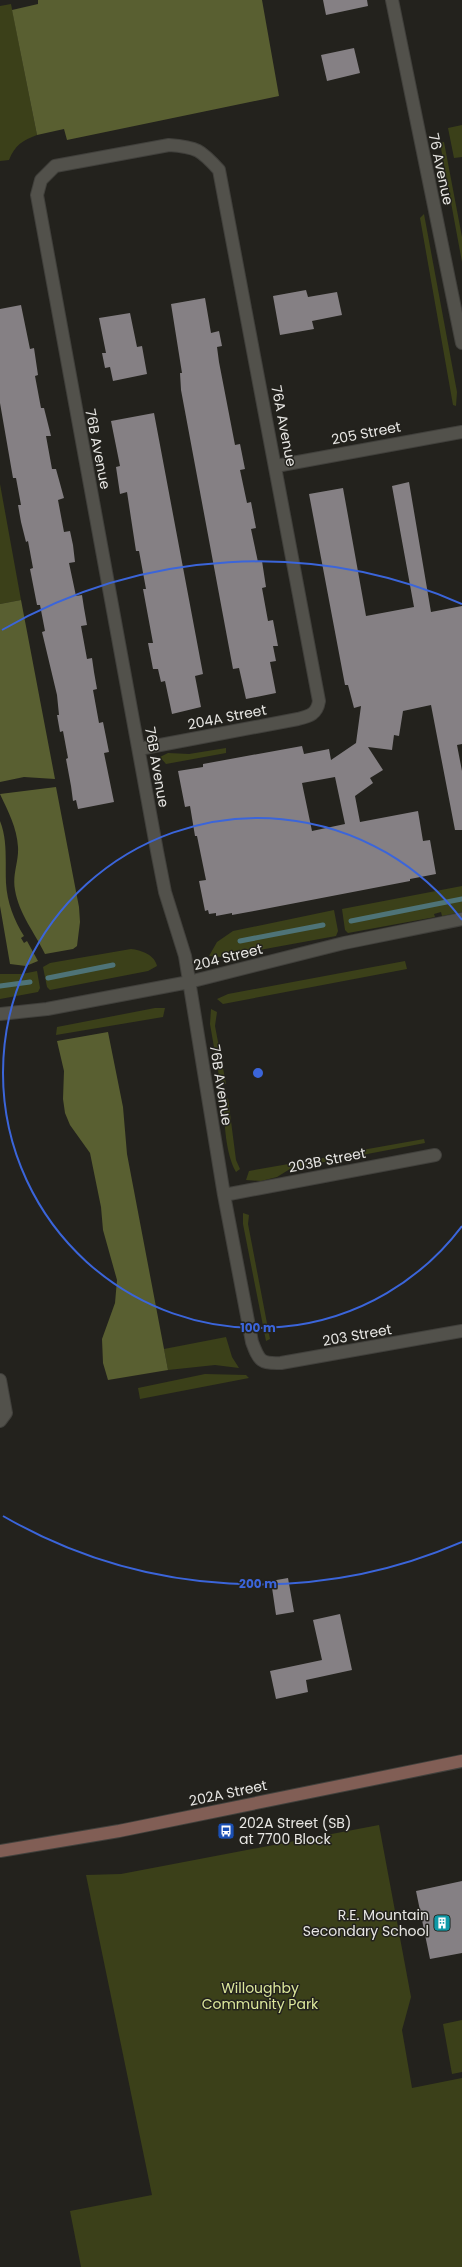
<svg xmlns="http://www.w3.org/2000/svg" width="462" height="2267" font-family="Poppins,sans-serif">
<style>
.green{fill:#3b4019}
.forest{fill:#595f31}
.lines{fill:none;stroke-linecap:round;stroke-linejoin:round}
.stream{stroke:#4e7377;stroke-width:5}
.building{fill:#858084;fill-rule:evenodd}
.street-casing{stroke:#41403c;stroke-width:14}
.secondary-casing{stroke:#41403c;stroke-width:14}
.street{stroke:#52514b;stroke-width:12}
.secondary{stroke:#815e55;stroke-width:12}
.ring{fill:none;stroke:#3b65da;stroke-width:2}
.labels{text-anchor:middle;dominant-baseline:central;stroke-width:3;stroke-linejoin:round;paint-order:stroke}
.street-label{font-size:14px;fill:#e7e6e3;stroke:#23221d}
.poi-label{font-size:14px;fill:#e7e6e3;stroke:#23221d;text-anchor:start}
.park-label{font-size:14px;fill:#dbe69b;stroke:#23221d}
.centre{fill:#3b65da;stroke:#23221d;stroke-width:2}
.ring-label{font-size:12px;text-anchor:middle;font-weight:bold;fill:#3b65da;stroke:#23221d;stroke-width:3;stroke-linejoin:round;paint-order:stroke}
</style>
<rect width="100%" height="100%" fill="#23221d"/>
<!-- green -->
<path class="green" d="M11,4l26,131c-14,5 -22,10 -28,25l-9,1v-155z
M462,125v32l-8,1 -6,-30z
M444,142l18,95v25l-22,-119z
M424,214l33,178 -1,14 -3,-1 -33,-187z
M0,484l21,116 -21,4z
M226,748v5l-60,11 -6,-7 8,-4 21,1z
M462,886v26l-20,4 -1,-4 -7,2 1,3 -87,16 -3,-3 -3,-21z
M334,910l4,21 -2,5 -115,21 -12,-1 8,-14 16,-11z
M131,949c10,1 24,6 26,17l-9,5 -98,19 -3,-3 -4,-20 7,-4z
M405,961l2,8 -184,35 -6,-5 11,-5z
M37,971l3,17 -2,4 -38,7v-25h22z
M155,1008h10l-2,9 -107,18 1,-8z
M211,1009l6,3 -2,14 11,58 -6,-2 -10,-58z
M228,1098l8,62 4,9 -4,3c-11,-20 -11,-48 -13,-71z
M424,1139l1,4 -84,16 10,-7z
M323,1158l11,2 -44,9 -13,8 -16,4 -15,-1 3,-9z
M243,1213l6,2 -1,9 22,115 -4,2 -23,-117z
M226,1337l6,20 7,11 -24,-3 -47,5 -4,-21z
M205,1374l41,1 3,3 -109,21 -2,-11z
M379,1825l32,172 -9,33 10,58 50,-10v189h-381l-11,-56 82,-16 -66,-320 35,-1z
M462,2020v52l-10,2 -9,-50z"/>
<!-- forest -->
<path class="forest" d="M38,0h224l17,96 -212,44 -3,-11 -27,6 -25,-125 26,-6z
M21,600l34,179 -31,-2 -24,5v-178z
M56,787l23,120 1,15 -3,24 -4,3 -28,5c-10,-21 -26,-40 -30,-64 -3,-15 4,-29 3,-43 -1,-19 -10,-36 -18,-53z
M0,821c8,20 5,41 6,62 1,19 8,37 18,53l-3,2 3,5 3,-2 11,20 -12,5 -16,-2 -10,-58z
M108,1032l15,75 4,47 41,216 -60,10 -5,-17 -1,-24 13,-36 2,-23 -14,-50 -2,-23 -11,-54 -20,-28 -5,-12 -2,-14 1,-28 -7,-30z"/>
<g class="lines">
<!-- stream -->
<path class="stream" d="M351,921l111,-22
M240,941l83,-16
M48,978l65,-13
M0,986l30,-4"/>
</g>
<!-- building -->
<path class="building" d="M323,0h44l1,6 -42,9z
M354,48l6,25 -33,8 -6,-26z
M306,290l2,7 29,-5 5,23 -30,6 2,8 -34,6 -7,-39z
M205,298l6,35 8,-2 3,15 -5,1 2,15 16,83 5,-1 5,25 -5,1 7,33 4,-1 5,26 -5,1 7,33 4,-1 4,26 -4,1 6,33 5,-1 5,26h-5l3,15 -6,1 6,31 -30,6 -7,-31 -6,1 -52,-279 -1,-17h2l-11,-69z
M21,305l9,44 4,-1 4,27 -3,1 6,32h3l7,28h-5l6,33h4l8,29 -6,2 6,32 6,-1 3,14 2,17 -6,1 7,33 6,-1 2,13 3,17 -6,1 6,33 5,-1 2,14 3,17 -4,1 6,33 4,-1 6,30 -5,1 10,49 -36,7 -2,-9 -3,1 -2,-15 -5,-27 2,-1 -5,-27 -3,1 -3,-17h2l-2,-20 -15,-63 3,-1 -5,-26h-3l-7,-36 3,-1 -5,-27 -2,1 -5,-20 -3,-17h3l-5,-27h-3l-13,-75v-94z
M130,313l7,34 5,-1 5,28 -34,7 -3,-14 -5,1 -3,-15h4l-7,-35z
M154,413l49,261 -8,2 6,31 -29,7 -7,-33 -4,1 -3,-13h-5l-5,-26h5l-10,-54h3l-7,-38h-3l-9,-59 -7,2 -4,-27 4,-1 -9,-45z
M409,482l22,130 31,-6v138l-5,1 5,26v59h-7l-24,-125 -28,6 -4,25 -5,-1 -2,15 -24,-3 15,23 -13,8 3,5 -18,13 5,26 58,-11 5,30 7,-1 6,34 -26,5v2l-156,30 -22,4v-2l-16,3v-3l-7,1 -1,-4 -3,1 -6,-30 7,-1 -9,-44h-2l-5,-30 -5,1 -7,-36 25,-4v-3l99,-18 2,8 25,-5 2,11 25,-17 5,-37 -7,2 -6,-23h-3l-36,-191 34,-6 23,128 48,-9 -22,-121zM335,777l10,47 -33,7 -10,-48z
M288,1578l6,34 -18,3 -5,-34z
M340,1614l12,56 -46,10 2,12 -32,7 -6,-28 52,-11 -9,-40z
M462,1881v72l-32,6 -14,-68z"/>
<g class="lines">
<!-- street casing -->
<g class="street-casing">
<path id="street" d="M392,0l70,343
M276,466l186,-34
M139,749l159,-30c12,-3 19,-5 21,-18l-100,-531c-18,-20 -22,-23 -50,-25l-114,21 -14,14 -4,15 120,656 8,41 20,64 39,239 28,147c7,19 9,22 29,21l181,-32
M0,1014l47,-5 142,-27 155,-39 118,-24
M224,1195l211,-40
M0,1380l6,33 -6,8"/>
</g>
<!-- secondary casing -->
<g class="secondary-casing">
<path id="secondary" d="M0,1851l119,-20 343,-70"/>
</g>
<!-- street -->
<use href="#street" class="street"/>
<!-- secondary -->
<use href="#secondary" class="secondary"/>
</g>
<!-- distance rings -->
<g class="ring">
<path d="M462 1226A255 255 0 1 1 462 920"/>
<path d="M462 1542A511 511 0 0 1 3 1516M2 630A511 511 0 0 1 462 604"/>
</g>
<!-- icons -->
<defs>
<g id="bus-square" transform="scale(0.9)"><rect x="-9" y="-9" width="18" height="18" rx="4" fill="#1a4fb4" stroke="#23221d"/><path d="M-5-6H5V4H4V6H2V4H-2V6H-4V4H-5ZM-3.5-4V0h7V-4ZM-3.5 1.2v1.5H-2V1.2ZM2 1.2v1.5H3.5V1.2Z" fill="#fff"/></g>
<g id="building-square" transform="scale(0.9)"><rect x="-9" y="-9" width="18" height="18" rx="4" fill="#0f9aa8" stroke="#23221d"/><path d="M-4-6H4V6H1V3H-1V6H-4ZM-2.5-4.3h1.7v1.8h-1.7ZM.8-4.3h1.7v1.8H.8ZM-2.5-1h1.7V.8h-1.7ZM.8-1h1.7V.8H.8Z" fill="#fff"/></g>
</defs>
<g fill-rule="evenodd">
<use href="#bus-square" x="226" y="1831"/>
<use href="#building-square" x="442" y="1923"/>
</g>
<g class="labels">
<!-- street labels -->
<g class="street-label">
<text transform="translate(441 169) rotate(78)">76 Avenue</text>
<text transform="translate(284 426) rotate(79)">76A Avenue</text>
<text transform="translate(366 433) rotate(-11)">205 Street</text>
<text transform="translate(98 449) rotate(79)">76B Avenue</text>
<text transform="translate(227 717) rotate(-11)">204A Street</text>
<text transform="translate(157 767) rotate(80)">76B Avenue</text>
<text transform="translate(228 957) rotate(-14)">204 Street</text>
<text transform="translate(221 1085) rotate(81)">76B Avenue</text>
<text transform="translate(327 1160) rotate(-11)">203B Street</text>
<text transform="translate(357 1335) rotate(-10)">203 Street</text>
<text transform="translate(228 1793) rotate(-12)">202A Street</text>
</g>
<!-- poi labels -->
<g class="poi-label">
<text x="239" y="1823">202A Street (SB)<tspan x="239" dy="16">at 7700 Block</tspan></text>
<text x="429" y="1915" text-anchor="end">R.E. Mountain<tspan x="429" dy="16">Secondary School</tspan></text>
</g>
<!-- park labels -->
<g class="park-label">
<text x="260" y="1988">Willoughby<tspan x="260" dy="16">Community Park</tspan></text>
</g>
</g>
<circle cx="258" cy="1073" r="6" class="centre"/>
<g class="ring-label">
<text x="258" y="1332">100 m</text>
<text x="258" y="1588">200 m</text>
</g>
</svg>
